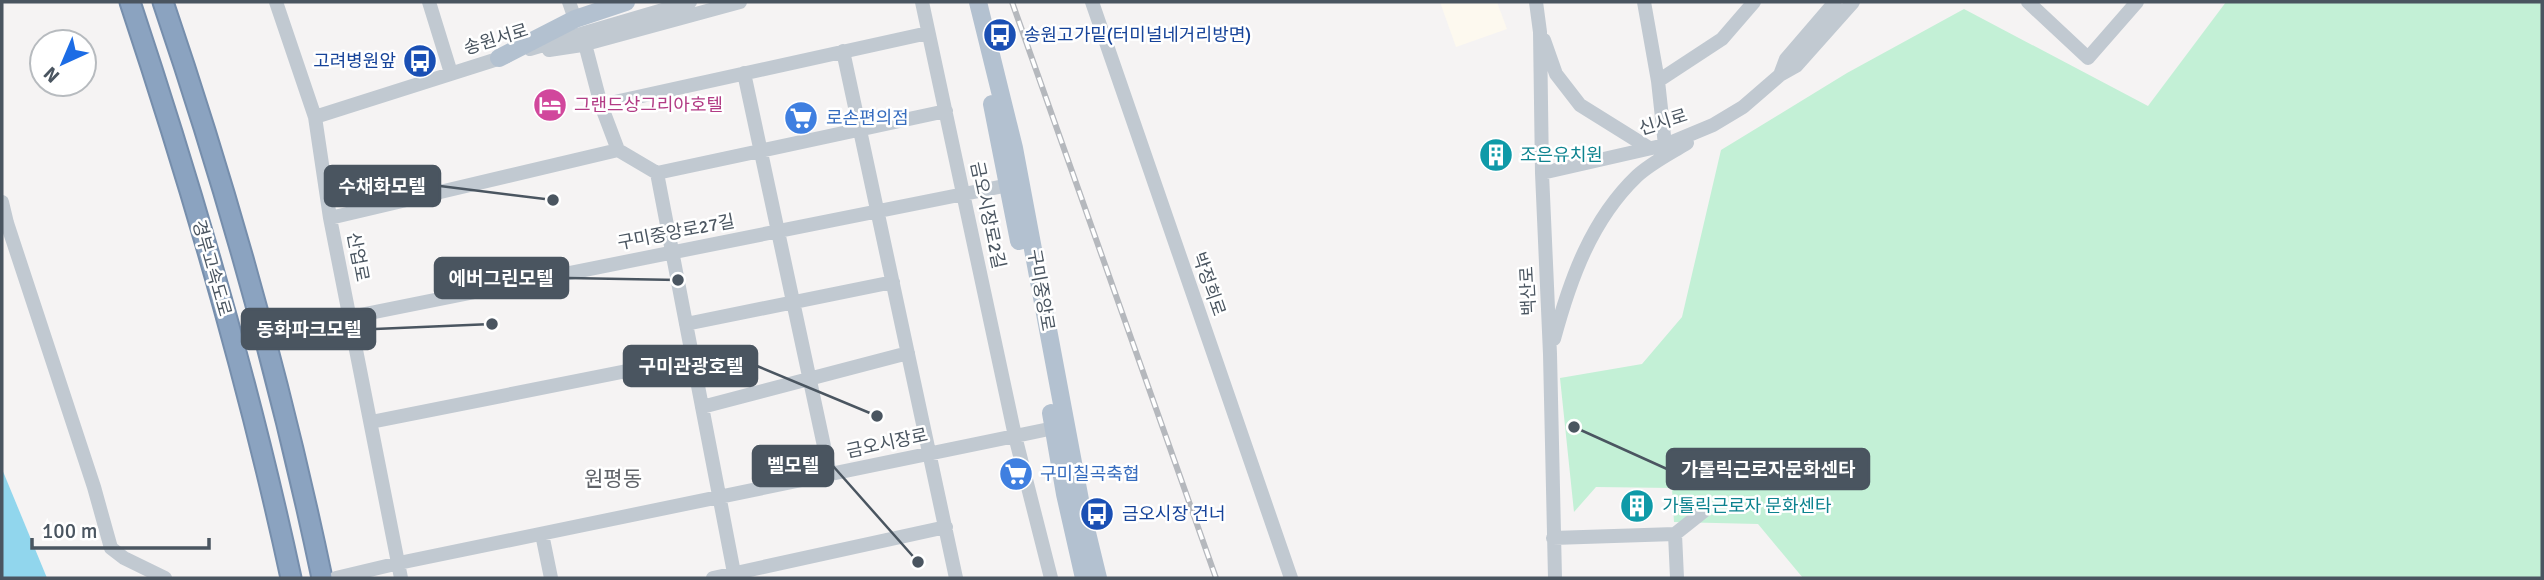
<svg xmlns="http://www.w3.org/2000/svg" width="2544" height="580" font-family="Signika,'Noto Sans KR',sans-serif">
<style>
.commercial{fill:#fdf9ef}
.green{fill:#c3f0d6}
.water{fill:#91d6ed}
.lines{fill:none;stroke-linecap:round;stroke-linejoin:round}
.highway-casing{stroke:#768eac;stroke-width:23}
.minor{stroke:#c1c9d1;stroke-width:14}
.major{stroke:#b3c1d0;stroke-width:18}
.highway{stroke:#8ba3c0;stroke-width:19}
.rail-casing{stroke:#b5b8bd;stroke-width:6}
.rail{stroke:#fff;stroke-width:3.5;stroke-dasharray:10;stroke-linecap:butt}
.labels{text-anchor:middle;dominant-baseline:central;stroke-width:5;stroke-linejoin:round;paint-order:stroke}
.transit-label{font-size:18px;fill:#164399;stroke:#fff;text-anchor:start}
.street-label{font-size:18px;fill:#4a5560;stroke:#fff}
.hotel-label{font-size:18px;fill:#b23c85;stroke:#fff;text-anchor:start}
.shop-label{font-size:18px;fill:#366cbe;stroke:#fff;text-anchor:start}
.culture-label{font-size:18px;fill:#0d838f;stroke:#fff;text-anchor:start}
.quarter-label{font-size:21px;fill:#5f6268;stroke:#fff}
.leader{fill:none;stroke:#4a5560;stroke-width:2.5}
.callout-dot{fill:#4a5560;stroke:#fff;stroke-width:2.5}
.callout{fill:#4a5560;stroke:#4a5560;stroke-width:2.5}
.callout-label{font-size:19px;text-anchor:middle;font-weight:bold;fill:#fff}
</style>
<rect width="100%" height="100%" fill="#f5f3f3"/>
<!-- commercial -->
<path class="commercial" d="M1440,2h57l10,27 -51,18z"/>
<!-- green -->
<path class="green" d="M2226,2h316v576h-739l-45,-54 -84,-2 -2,-34 -76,-1 -22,25 -14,-134 82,-14 40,-47 39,-167 126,-77 117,-64 184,97z"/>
<!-- water -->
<path class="water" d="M2,469l45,109h-45z"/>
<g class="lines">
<!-- highway casing -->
<g class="highway-casing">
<path id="highway" d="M130,2c63,189 119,381 161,576
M163,2c64,188 118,381 159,576"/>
</g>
<!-- minor -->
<path class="minor" d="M276,2l39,115 15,101 71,360
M429,2l22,71
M569,2l6,17
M922,2l93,434 36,142
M1092,2l199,576
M1536,2l4,30 2,141 8,181 5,224
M1644,2l14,79 7,64
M2028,2l60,56 49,-56
M1544,40l12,34 24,31 69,43
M585,44l16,61 17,45 39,23 78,405
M530,49l160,-47
M549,50l33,-5 158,-43
M843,51l113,527
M744,73l86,401
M1780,75l6,-16 49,-57
M1658,81l64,-42 32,-37
M601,105l327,-72
M315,117l192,-61
M657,173l289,-62
M1542,173l123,-28 48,-20 30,-18 37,-32 16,-9 57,-64
M2,202l5,21 87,264 17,61 13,10 41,20
M330,218l288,-68
M350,317l659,-132
M686,324l207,-42
M1554,339c16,-59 37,-119 83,-163 14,-13 34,-23 50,-33
M702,407l206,-54
M371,422l321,-64
M542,534l9,44
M1675,534l2,44
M1553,538l122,-4 29,-23
M336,578l63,-15 655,-135
M713,578l233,-51"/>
<!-- major -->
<path class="major" d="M978,2l36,146 69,368 15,62
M499,58l76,-39 51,-17
M992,104l27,137
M1051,413l14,81 19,84"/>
<!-- highway -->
<use href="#highway" class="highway"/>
<!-- rail casing -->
<g class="rail-casing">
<path id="rail" d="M1012,2l204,576"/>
</g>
<!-- rail -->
<use href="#rail" class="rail"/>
</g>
<!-- icons -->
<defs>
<g id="bus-disc" transform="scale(1.75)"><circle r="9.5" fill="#1a4fb4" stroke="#fff"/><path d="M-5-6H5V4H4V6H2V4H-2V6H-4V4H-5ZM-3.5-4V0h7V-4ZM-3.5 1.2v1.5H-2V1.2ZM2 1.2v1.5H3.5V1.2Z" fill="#fff"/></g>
<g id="hotel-disc" transform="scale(1.75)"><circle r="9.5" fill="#d1479c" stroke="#fff"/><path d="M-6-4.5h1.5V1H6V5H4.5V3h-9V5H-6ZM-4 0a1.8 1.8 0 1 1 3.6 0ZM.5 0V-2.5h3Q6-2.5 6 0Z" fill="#fff"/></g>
<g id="supermarket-disc" transform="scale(1.75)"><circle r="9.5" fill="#3f7fe0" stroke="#fff"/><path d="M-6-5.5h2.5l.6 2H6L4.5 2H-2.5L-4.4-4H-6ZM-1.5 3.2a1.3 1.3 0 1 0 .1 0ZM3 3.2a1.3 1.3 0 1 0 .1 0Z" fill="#fff"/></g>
<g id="building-disc" transform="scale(1.75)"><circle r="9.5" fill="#0f9aa8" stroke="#fff"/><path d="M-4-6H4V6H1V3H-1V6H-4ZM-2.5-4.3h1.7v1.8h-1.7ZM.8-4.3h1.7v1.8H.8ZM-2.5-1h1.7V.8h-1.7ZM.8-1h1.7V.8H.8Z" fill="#fff"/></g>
</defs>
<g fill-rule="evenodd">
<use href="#bus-disc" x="1000" y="35"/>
<use href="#bus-disc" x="420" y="61"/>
<use href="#hotel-disc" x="550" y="105"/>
<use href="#supermarket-disc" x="801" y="118"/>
<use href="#building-disc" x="1496" y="155"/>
<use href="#supermarket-disc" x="1016" y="474"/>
<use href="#building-disc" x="1637" y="506"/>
<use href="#bus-disc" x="1097" y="514"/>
</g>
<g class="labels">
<!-- transit labels -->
<g class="transit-label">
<text x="1024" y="35">송원고가밑(터미널네거리방면)</text>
<text x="396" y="61" text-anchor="end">고려병원앞</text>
<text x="1122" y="514">금오시장 건너</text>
</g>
<!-- street labels -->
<g class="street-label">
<text transform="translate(496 39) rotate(-17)">송원서로</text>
<text transform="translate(1663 122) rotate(-17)">신시로</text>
<text transform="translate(988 215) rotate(78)">금오시장로2길</text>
<text transform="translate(676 232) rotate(-11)">구미중앙로27길</text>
<text transform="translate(358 257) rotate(79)">산업로</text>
<text transform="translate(212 268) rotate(74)">경부고속도로</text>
<text transform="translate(1209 284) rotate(71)">박정희로</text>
<text transform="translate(1041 290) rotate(80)">구미중앙로</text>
<text transform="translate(1528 291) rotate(-93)">백산로</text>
<text transform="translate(887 443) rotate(-12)">금오시장로</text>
</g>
<!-- hotel labels -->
<g class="hotel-label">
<text x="574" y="105">그랜드상그리아호텔</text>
</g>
<!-- shop labels -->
<g class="shop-label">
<text x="826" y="118">로손편의점</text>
<text x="1040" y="474">구미칠곡축협</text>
</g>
<!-- culture labels -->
<g class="culture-label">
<text x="1520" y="155">조은유치원</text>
<text x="1662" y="506">가톨릭근로자 문화센타</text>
</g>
<!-- quarter labels -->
<g class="quarter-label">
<text x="613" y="479">원평동</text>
</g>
</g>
<!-- callouts -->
<path class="leader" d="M553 200L440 186M678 280L568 278M492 324L375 329M877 416L757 366M918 562L833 466M1574 427L1667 469"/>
<g class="callout-dot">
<circle cx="553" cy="200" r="7"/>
<circle cx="678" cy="280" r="7"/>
<circle cx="492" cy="324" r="7"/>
<circle cx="877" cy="416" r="7"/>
<circle cx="918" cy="562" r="7"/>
<circle cx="1574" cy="427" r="7"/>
</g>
<g class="callout">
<rect x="325" y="166" width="115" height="40" rx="7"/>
<rect x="435" y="258" width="133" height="40" rx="7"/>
<rect x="242" y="309" width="133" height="40" rx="7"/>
<rect x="624" y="346" width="133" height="40" rx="7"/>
<rect x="753" y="446" width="80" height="40" rx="7"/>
<rect x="1667" y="449" width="202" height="40" rx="7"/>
</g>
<g class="callout-label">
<text x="382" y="193">수채화모텔</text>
<text x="501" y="285">에버그린모텔</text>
<text x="309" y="336">동화파크모텔</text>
<text x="691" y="373">구미관광호텔</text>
<text x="793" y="472">벨모텔</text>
<text x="1768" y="476">가톨릭근로자문화센타</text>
</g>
<!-- border -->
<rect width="2544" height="580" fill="none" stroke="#4a5560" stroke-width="7"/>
<!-- north arrow -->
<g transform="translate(63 63) rotate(224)"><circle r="33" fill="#ffffff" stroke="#b7bbbf" stroke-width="2"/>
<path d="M0-5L12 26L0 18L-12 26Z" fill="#1c6ce5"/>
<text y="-10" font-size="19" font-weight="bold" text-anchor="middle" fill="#4a5560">N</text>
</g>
<!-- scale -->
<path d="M32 538v10h177v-10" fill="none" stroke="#4a5560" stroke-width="3.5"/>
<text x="42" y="538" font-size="21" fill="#4a5560" stroke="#ffffff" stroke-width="5" paint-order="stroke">100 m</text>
</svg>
